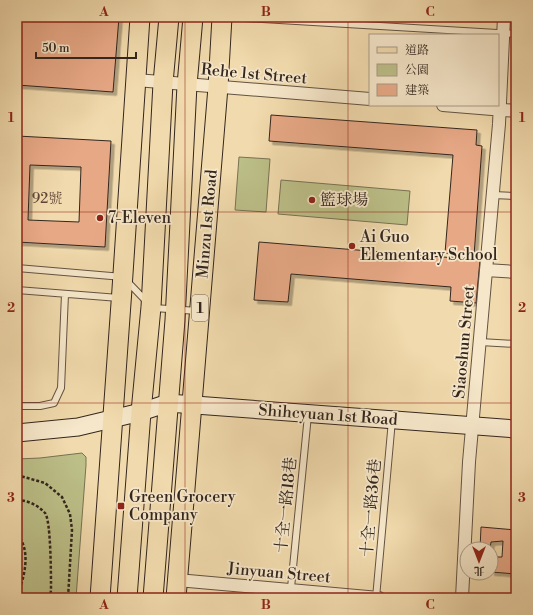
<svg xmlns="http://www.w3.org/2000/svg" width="533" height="615" font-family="'Libre Bodoni','Noto Serif TC',serif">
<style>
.green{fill:#bcbf88;stroke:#787253}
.building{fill:#e7a886;stroke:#33261e;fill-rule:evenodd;filter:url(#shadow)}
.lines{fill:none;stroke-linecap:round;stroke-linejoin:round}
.lane-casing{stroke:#625342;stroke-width:8}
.street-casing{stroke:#625342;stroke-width:14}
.secondary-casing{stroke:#33261e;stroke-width:19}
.primary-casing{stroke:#33261e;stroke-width:21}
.path{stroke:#33261e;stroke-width:2.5;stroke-dasharray:3 2;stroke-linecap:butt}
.lane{stroke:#f6e7ca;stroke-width:6}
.street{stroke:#f6e7ca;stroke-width:12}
.secondary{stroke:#f6e7ca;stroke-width:17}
.primary{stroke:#f1daad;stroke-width:19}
.grid{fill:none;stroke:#8f2418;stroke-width:1;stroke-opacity:0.55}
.poi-dot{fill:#8f2418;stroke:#f6e7ca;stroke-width:1.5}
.labels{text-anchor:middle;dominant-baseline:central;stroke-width:3.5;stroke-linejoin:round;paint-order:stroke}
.number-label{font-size:14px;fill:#604638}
.shield{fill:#f6e7ca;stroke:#6e6052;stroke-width:1}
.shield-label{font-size:15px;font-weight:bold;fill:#33261e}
.street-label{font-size:16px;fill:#33261e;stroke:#f6e7ca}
.poi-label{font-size:16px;fill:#33261e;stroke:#f6e7ca;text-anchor:start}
.neatline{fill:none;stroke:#8f2418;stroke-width:1.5}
.grid-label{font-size:13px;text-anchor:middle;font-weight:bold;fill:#8f2418}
</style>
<defs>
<filter id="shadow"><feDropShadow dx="3.5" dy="3.5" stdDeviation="0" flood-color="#0004"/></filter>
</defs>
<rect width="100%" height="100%" fill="#f1daad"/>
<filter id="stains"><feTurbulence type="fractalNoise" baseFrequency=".005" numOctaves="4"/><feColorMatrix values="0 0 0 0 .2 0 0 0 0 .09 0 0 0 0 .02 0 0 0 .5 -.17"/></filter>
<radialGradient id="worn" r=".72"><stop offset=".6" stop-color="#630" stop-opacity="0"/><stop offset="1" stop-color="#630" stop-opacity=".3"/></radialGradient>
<!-- green -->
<path class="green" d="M239,157l31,2 -4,53 -31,-2z
M281,180l129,11 -3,34 -129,-11z
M82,453l4,4v8l-10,133h-59v-139l23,-1z"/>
<!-- building -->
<path class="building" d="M17,17h102l-6,75 -96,-7z
M271,115l206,15 -1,15 6,1 -8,110 -29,-3 8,-98 -184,-14z
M17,136l94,5 -6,106 -88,-5zM30,165l51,2 -2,55 -51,-2z
M259,242l221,18 -4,43 -26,-2 1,-14 -160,-13 -3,28 -34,-2z
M481,527l35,3v44l-25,-2v-15h11l1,-16 -12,1 -1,7h-10z"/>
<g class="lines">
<!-- lane casing -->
<g class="lane-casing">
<path id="lane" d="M228,17l288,17
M493,195l23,1
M17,268l106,9 24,25
M17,290l102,8
M154,308l44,3
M480,342l36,2
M17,406h23l14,-3 7,-15 4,-94
M290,598l18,-183
M376,598l16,-178"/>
</g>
<!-- street casing -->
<g class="street-casing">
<path id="street" d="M136,80l234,19
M443,105l73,6
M486,270l30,2
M177,580l202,18
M462,598l7,-136 30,-338 5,-107"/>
</g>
<!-- secondary casing -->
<g class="secondary-casing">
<path id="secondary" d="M17,433l61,-6 63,-15 27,-9 348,26"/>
</g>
<!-- primary casing -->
<g class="primary-casing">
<path id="primary" d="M100,598c15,-194 27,-387 40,-581
M127,598l14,-186 10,-105 12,-224 6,-66
M153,598l22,-278 12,-235 6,-68
M176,598l42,-511 4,-70"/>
</g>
<!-- path -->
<path class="path" d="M17,475l28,8 17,14 8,17 2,16 -4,68
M17,500c10,0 21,5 28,13 6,7 6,64 6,77l-1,8
M17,534c15,17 7,44 0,63"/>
<!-- lane -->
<use href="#lane" class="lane"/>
<!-- street -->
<use href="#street" class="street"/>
<!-- secondary -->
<use href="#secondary" class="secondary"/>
<!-- primary -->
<use href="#primary" class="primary"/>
</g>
<!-- grid -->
<path class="grid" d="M185,17v581M348,17v581M17,212h499M17,403h499"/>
<!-- markers -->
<g class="poi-dot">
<circle cx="312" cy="200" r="4"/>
<circle cx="100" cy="218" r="4"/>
<circle cx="352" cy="246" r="4"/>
<rect x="117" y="502" width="8" height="8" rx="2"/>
</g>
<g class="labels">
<!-- number labels -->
<g class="number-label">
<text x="47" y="199">92號</text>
</g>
<!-- shield labels -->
<rect class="shield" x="192" y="295" width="16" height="26" rx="3"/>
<g class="shield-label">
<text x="200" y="308">1</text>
</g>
<!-- street labels -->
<g class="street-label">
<text transform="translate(254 74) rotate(5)">Rehe 1st Street</text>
<text transform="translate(207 224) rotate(-85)">Minzu 1st Road</text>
<text transform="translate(464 342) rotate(-85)">Siaoshun Street</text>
<text transform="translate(328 415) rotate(4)">Shihcyuan 1st Road</text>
<text transform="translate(286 505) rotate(-84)">十全一路18巷</text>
<text transform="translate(371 508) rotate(-85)">十全一路36巷</text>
<text transform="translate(279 573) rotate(5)">Jinyuan Street</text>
</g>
<!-- poi labels -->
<g class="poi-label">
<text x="320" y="200">籃球場</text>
<text x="108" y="218">7-Eleven</text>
<text x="360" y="237">Ai Guo<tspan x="360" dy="18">Elementary School</tspan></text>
<text x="129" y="497">Green Grocery<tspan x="129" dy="18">Company</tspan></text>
</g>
</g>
<!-- margin -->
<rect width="533" height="615" fill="none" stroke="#f1daad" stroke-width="44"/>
<!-- legend -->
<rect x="369" y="34" width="130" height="72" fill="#f6e7ca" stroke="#a89a85"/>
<rect x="377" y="47" width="20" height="6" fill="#f1daad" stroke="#a89a85"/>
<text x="405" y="54" font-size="12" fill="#33261e">道路</text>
<rect x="377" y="64" width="20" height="12" fill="#bcbf88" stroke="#a89a85"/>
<text x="405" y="74" font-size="12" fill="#33261e">公園</text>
<rect x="377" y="84" width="20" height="12" fill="#e7a886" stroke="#a89a85"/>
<text x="405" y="94" font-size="12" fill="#33261e">建築</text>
<!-- north arrow -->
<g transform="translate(479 561) rotate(180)"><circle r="19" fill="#f6e7ca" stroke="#a89a85"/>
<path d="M0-3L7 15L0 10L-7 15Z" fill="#8f2418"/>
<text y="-6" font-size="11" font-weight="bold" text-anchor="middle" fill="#33261e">北</text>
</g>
<!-- scale -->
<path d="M36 52v6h100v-6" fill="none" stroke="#33261e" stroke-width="2"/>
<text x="42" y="52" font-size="12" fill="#33261e" stroke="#f6e7ca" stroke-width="3" paint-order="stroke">50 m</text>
<rect x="22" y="22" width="489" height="571" class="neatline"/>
<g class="grid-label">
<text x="104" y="16">A</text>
<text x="266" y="16">B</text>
<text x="430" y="16">C</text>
<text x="11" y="122">1</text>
<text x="522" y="122">1</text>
<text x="11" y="312">2</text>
<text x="522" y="312">2</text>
<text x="11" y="502">3</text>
<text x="522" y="502">3</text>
<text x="104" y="609">A</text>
<text x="266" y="609">B</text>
<text x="430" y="609">C</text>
</g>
<rect width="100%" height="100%" filter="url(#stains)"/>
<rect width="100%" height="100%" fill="url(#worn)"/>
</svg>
